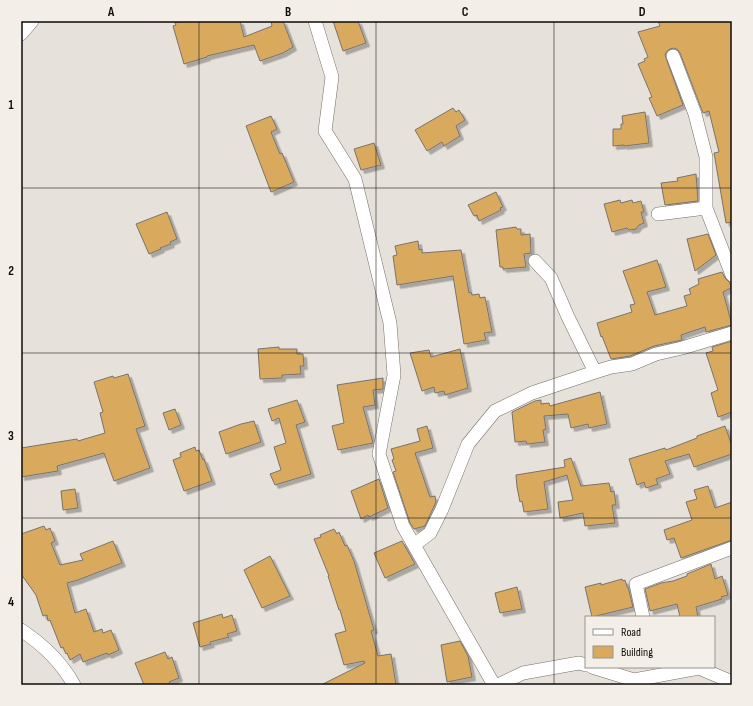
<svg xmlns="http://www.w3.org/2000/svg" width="753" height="706" font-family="'Sofia Sans Condensed',sans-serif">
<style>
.building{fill:#d9aa5d;stroke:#78736d;filter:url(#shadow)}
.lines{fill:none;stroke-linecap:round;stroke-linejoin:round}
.street-casing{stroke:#74706a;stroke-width:14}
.street{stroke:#fff;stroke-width:13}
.grid{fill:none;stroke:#0e0c0a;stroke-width:1;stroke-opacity:0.55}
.neatline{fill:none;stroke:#0e0c0a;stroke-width:1.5}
.grid-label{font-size:13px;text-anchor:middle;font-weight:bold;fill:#0e0c0a}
</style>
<defs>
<filter id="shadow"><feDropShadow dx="3.5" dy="3.5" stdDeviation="0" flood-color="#0004"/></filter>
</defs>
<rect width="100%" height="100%" fill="#e6e1da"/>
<!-- building -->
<path class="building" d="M183,21h57l4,16 28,-11 -1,-5h12l10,26 -10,6 -23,8 -6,-16 -47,11v1l-23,7 -11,-38 3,-1 -1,-2z
M333,21h25l8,22 -23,8z
M658,21h74v201l-6,1 -12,-70 5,-1 -10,-41 -6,2 -23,-60 -2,-3 -4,-2 -4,1 -3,2 -2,4 18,50 -26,11 -8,-18 3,-1 -14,-33 7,-3 -1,-2 4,-2 -10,-25 22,-6z
M453,108l3,4 3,-2 6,10 -9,6 4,10 -16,10 -2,-4 -15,9 -12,-21z
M645,112l4,31 -25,3v-1l-11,1v-17h8v-5h2l-1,-8z
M271,116l6,13 -6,3 9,22 2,-1 12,29 -23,10 -25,-66z
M374,143l7,22 -20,5 -7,-21z
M696,174l2,27 -33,4 -4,-22 17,-2 -1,-3z
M496,192l7,15 -3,1 1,2 -22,11 -2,-6 -3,1 -6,-11z
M620,200l1,3 11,-3 1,3 8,-2 3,11h-3l3,11 -5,2 -3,4 -7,1 -2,-2 -15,4 -8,-28z
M167,212l10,27 -7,3 1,2 -11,4 1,1 -12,5 -13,-30z
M516,227l1,2h4v6l9,-1 1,19 -7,1 2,13 -23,2v-2h-3l-4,-37z
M708,234l8,21 -21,16 -8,-32z
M418,241l1,9 3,-1v4l39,-3 8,43 2,-1 1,3 7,-1 1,4 5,-1 7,35 -8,1 2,7 -22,4 -11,-68 -56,9 -4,-29 4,-1 -2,-9z
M657,260l9,27 -19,5 8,23 32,-9 -3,-10 7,-2 -2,-5 10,-5 -1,-5 24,-7 3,6 5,5 1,5 -8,4 9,33 -26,7 -1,-5 -24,8 1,5 -28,6 -24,10 -19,3 -9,-23 -1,1 -4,-14 35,-11 -2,-7 5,-1 -12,-33z
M732,341v71l-14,5 -7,-24 7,-3 -12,-37 7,-2 -1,-4z
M279,347v2h18v5h6l1,12h-4l1,8 -19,1v3l-22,1 -2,-30z
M460,349l8,39 -23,7 -1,-4 -9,2 -1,-6 -12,4 -12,-38 19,-3 2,7z
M128,374l17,52 -9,3 14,39 -36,13 -10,-28 -47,13 1,5 -37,6v-29l56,-9 1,2 27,-8 -5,-20 3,-1 -9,-30 19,-6 1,2z
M383,378v11l-10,1 2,15 -12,2 10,36 -35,7 -6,-24 12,-3 -7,-38z
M600,392l7,32 -18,4 -1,-4 -17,4 -3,-14 -24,2 2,13 -3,1 2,12 -18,2 -1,-3 -11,1 -3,-30 23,-11 6,-1v4l8,-1 1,3z
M297,400l8,22 -9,3 15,49 -36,11 -5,-11 11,-4 -7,-23 12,-4 -7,-25 -7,3 -4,-12z
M175,409l6,16 -12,5 -6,-17z
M254,421l7,21 -35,12 -7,-22 22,-8z
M427,426l6,22 -18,5 15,44 5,-1 1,6 -11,24 -11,3 -4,-6 -17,-51 3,-1 -4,-11 2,-1 -3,-10 29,-8 -3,-12z
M725,426l7,20v8l-38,13 -5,-13 -24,7 5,13 -14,5 2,5 -12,4 -2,-6 -7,3 -8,-26 36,-11 1,2 31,-12v-2z
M195,447l1,4 3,-1 4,10 1,-1 8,22 -28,10 -11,-31 8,-3 -1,-4z
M571,458l10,28 28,-3 2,9 3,-1 2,14h-4l3,18 -30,3 -2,-13 -23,5 -2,-16 15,-2 -6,-25 -23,7 4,27 -24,3 -2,-11 -2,1 -3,-15 -1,-12 49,-8 -1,-7z
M379,479l9,29 -19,9 -1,-2 -7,4 -10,-28z
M708,486l7,22 17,-6v38l-51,18 -7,-20 -7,2 -3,-10 28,-10 -6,-18 11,-3 -3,-9z
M75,489l3,19 -15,2 -2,-19z
M44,526l2,4 4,-2 5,13 -4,2 9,22 23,-5 -3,-6 33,-13 9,22 -44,17 -11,3 8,30 11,-4 8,23 8,-3 1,4 8,-3 8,20 -11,5 -1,-2 -24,9 -3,-8 -10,6 -3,-7 -1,1 -3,-7 -2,1 -11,-28 -2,1 -1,-6 -4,1 -7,-21 -15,-21v-40z
M334,529l3,5 2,-2 6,14 2,-1 7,16 20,69 -3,1 7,25 13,-2 5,31h-75l44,-22 -1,-2 -20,4 -9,-31 11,-3 -6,-21h-1l-11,-34h1l-15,-37 7,-2 -1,-2z
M402,541l13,23 -30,14 -11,-25z
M270,556l20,40 -28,12 -18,-38z
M711,564l4,15 7,-3 6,19 -7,2 1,2 -26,8 2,10h-18l-3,-13 -27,7 -5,-22 16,-6 12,-2 14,-5v-2z
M622,579l1,2 2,-1 2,7h1l5,20 -41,10 -7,-30 16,-4v2z
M517,587l5,22 -22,4 -5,-20z
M222,614l1,4 9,-3 5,16 -10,3 2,3 -19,5 1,2 -11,3 -7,-24z
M460,641l8,15 4,21 -25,5 -6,-37z
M165,652l3,7 4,-2 7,21 -10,4 2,3h-27l-9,-22z"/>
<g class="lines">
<!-- street casing -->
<g class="street-casing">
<path id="street" d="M315,21l17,56 -7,54 30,48 35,144 4,52 -15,79 24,72 91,159
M21,34l11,-13
M673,56l22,58 11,43v51
M658,214l48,-6 26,67
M535,261l16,17 17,39 27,55 16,-5 21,-3 24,-10 26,-6 50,-15
M414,545l16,-12 12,-24 26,-65 27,-33 37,-18 63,-21
M643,617l-7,-33 96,-36
M21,630c21,14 41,33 53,55
M592,667l42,13 65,-12 33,14
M498,685l25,-12 56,-10 7,2"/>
</g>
<!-- street -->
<use href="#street" class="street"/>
</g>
<!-- grid -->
<path class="grid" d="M199,21v664M376,21v664M554,21v664M21,188h711M21,353h711M21,518h711"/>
<!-- border -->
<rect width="753" height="706" fill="none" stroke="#f3eee7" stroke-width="44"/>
<!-- legend -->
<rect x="585" y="616" width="130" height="52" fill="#f3eee7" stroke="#97948f"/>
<rect x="593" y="629" width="20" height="6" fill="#ffffff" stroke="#97948f"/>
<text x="621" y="636" font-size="12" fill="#0e0c0a">Road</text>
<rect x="593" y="646" width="20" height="12" fill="#d9aa5d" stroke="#97948f"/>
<text x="621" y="656" font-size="12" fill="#0e0c0a">Building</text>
<rect x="22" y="22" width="709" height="662" class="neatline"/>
<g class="grid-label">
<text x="111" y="16">A</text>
<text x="288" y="16">B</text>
<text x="465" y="16">C</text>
<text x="642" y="16">D</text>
<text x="11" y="109">1</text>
<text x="11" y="275">2</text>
<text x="11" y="440">3</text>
<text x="11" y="606">4</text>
</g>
</svg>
